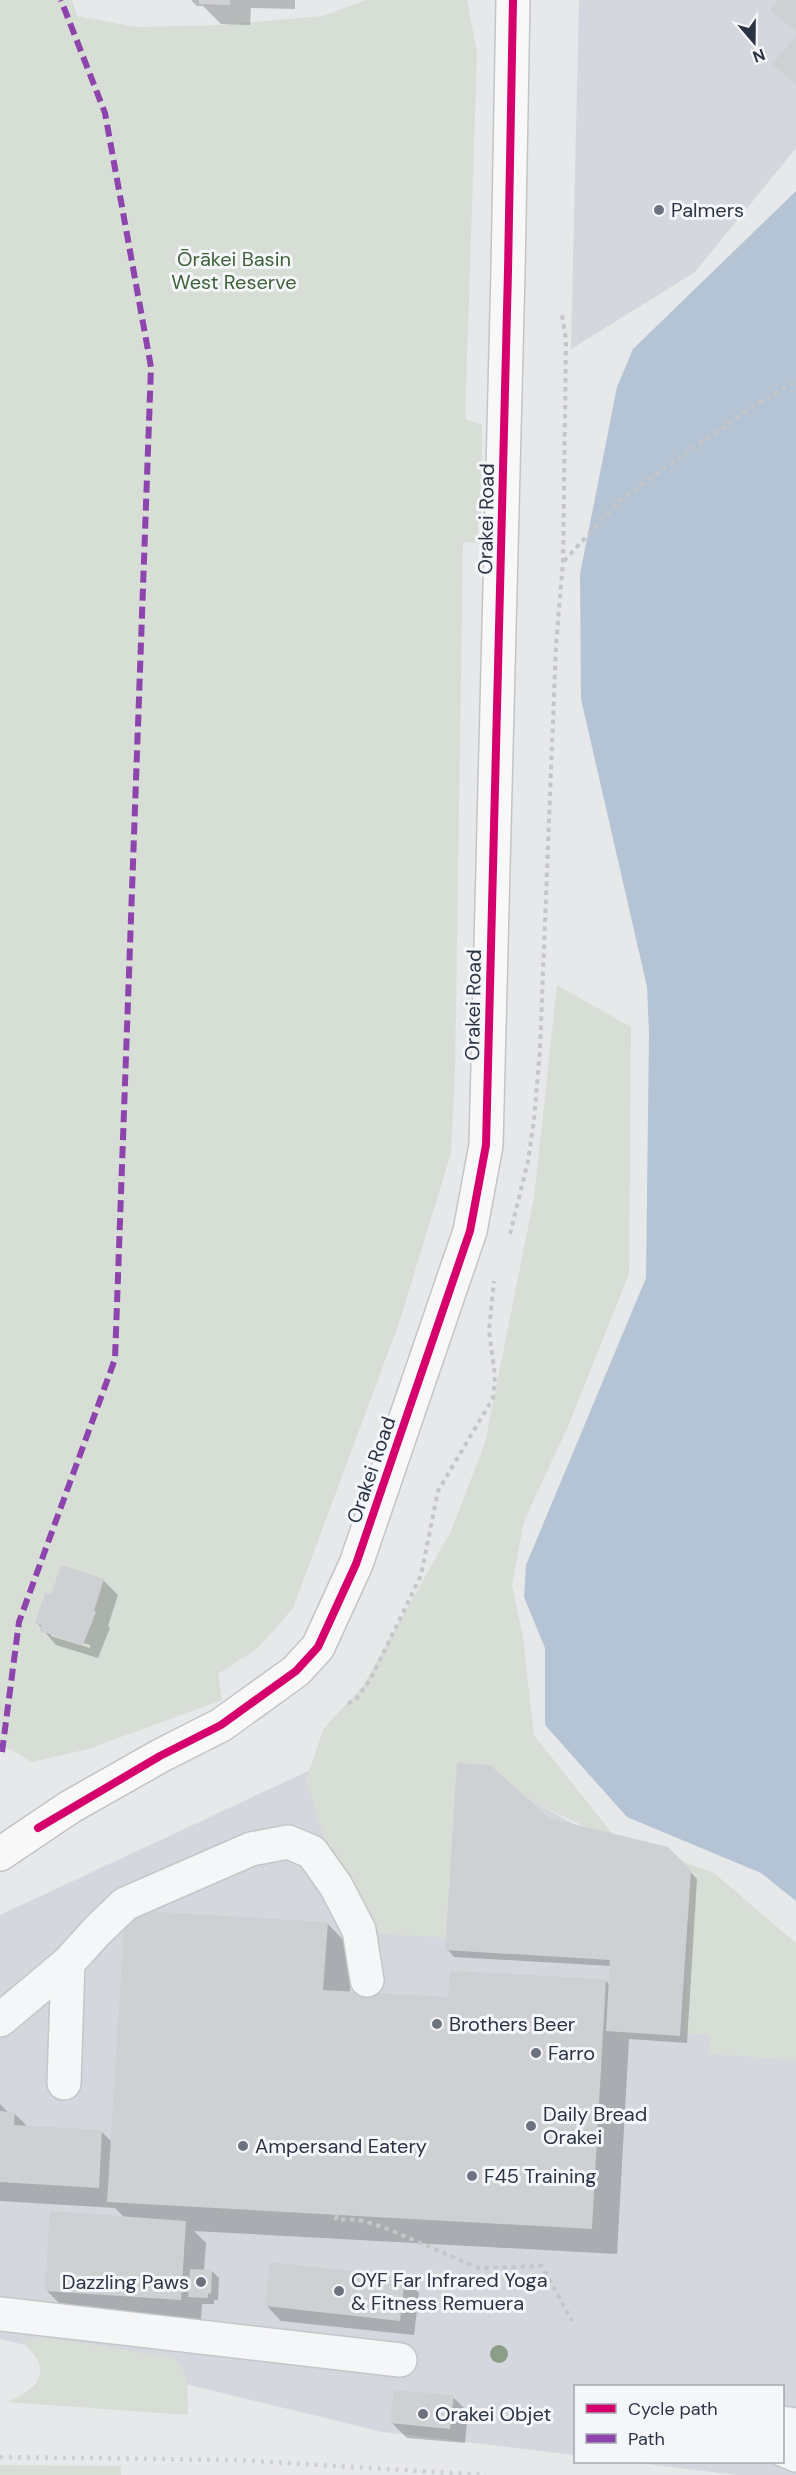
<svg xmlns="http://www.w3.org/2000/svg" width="796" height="2475" font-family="'DM Sans',sans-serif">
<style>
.built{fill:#d4d7dd}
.green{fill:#d6ded6}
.water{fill:#b4c4d5}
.shadow{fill:#0003;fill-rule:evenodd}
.building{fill:#ced0d3}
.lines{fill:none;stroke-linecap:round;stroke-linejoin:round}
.minor-casing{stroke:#c4c6c8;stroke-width:36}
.major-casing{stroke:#c2c5c8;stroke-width:36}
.path{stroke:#c5c6ca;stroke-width:4;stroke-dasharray:4.5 4.5;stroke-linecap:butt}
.minor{stroke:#f5f6f7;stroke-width:33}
.major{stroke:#f8f8f8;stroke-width:33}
.rail{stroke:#cecfd2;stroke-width:4.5;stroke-dasharray:3 6;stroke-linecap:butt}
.quiet{stroke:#8e44ad;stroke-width:6;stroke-dasharray:12 6;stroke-linecap:butt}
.cycleway-casing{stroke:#f4f6f9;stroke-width:11}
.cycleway{stroke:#d6006c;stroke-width:8}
.tree{fill:#8a9e88}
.poi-dot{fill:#6c737f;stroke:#f4f6f9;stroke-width:2}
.labels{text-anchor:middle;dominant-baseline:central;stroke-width:6;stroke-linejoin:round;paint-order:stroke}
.poi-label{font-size:20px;fill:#2b3445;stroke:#f4f6f9;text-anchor:start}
.park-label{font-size:20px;fill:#3f6138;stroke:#f4f6f9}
.street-label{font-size:20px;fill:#2b3445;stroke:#f4f6f9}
</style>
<rect width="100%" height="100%" fill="#e6e8ea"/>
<!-- built -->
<path class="built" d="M579,0h217v148l-101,124 -124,77z
M447,1752l225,128 124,122v473h-60l-105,-13h151v-76h-206l-1,69 -192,-23 -383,-93v-424l336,-157z"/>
<!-- green -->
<path class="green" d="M0,0h72l5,16 59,11 85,-2 102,-9 43,-16h101l10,53 -12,366 17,6 -1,72 -4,46 -14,-1 -8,529 -4,82 -52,170 -106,285 -35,40 -40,26 4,26 -134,49 -56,13 -32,-18z
M557,985l74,42 -2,247 -60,150 -45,97 -12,64 11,53 11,97 81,102 99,36 82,70v117l-87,-6 1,-19 -27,-2 7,-111 -2,-2 -5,-47 -200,-95 -29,160 -76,-4 -45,-69 -27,-85 18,-52 39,-42 88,-155 34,-88 49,-245z
M42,2337l130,20c19,13 15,36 16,58l-181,-13c34,-14 47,-32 15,-60z
M0,2465l121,1v9h-121z"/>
<!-- water -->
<path class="water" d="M796,191v1710l-35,-28 -134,-56 -82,-92v-77l-21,-51 2,-32 120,-287 3,-245 -2,-46 -66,-288 -1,-125 37,-187 16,-38z"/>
<!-- shadow -->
<path class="shadow" d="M191,0h104v9l-44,-1 -1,17 -29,-1 -18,-18h-6z
M103,1580l15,15 -10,31 2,2 -12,30 -42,-13 -19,-22 15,-26zM51,1633l39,12v3l-39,-12z
M548,1820l119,28 30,31 -10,164 -58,-4 -12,215 -423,-23 12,12 -2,28h8l7,7 -1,22h-4v4h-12l-1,16 -133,-8 -21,-21 78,-73 -10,-10 -115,-7v-97l9,9h5l14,14 73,4 11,11 215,-219 25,26 -2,44 100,6 156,-18 4,4 1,-19 -157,-9 -7,-8z
M404,2278l15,15 -5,42 -133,-14 -14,-15z
M453,2397l15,15 -3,31 -58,-5 -15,-15z"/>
<!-- building -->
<path class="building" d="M199,0h31v5l-31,-1z
M778,0h18v32l-26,-22z
M796,36v49l-24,-21z
M61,1565l43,14 -10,32 2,1 -13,33 -43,-14 1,-6 -6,-2 10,-30 6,2z
M457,1763l33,2 59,53 119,29 23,23 -11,166 -74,-5 4,-71 -165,-10z
M125,1910l203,12 -5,68 125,7 2,-26 156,8 -14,250 -485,-27z
M0,2111l15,1 -1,13 88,5 -3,58 -99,-6z
M50,2211l136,10 -5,79 -136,-9z
M270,2262l135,15 -5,44 -135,-15z
M190,2269l22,1 -1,24 -3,-1v5l-20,-1z
M394,2390l60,5 -4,34 -60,-6z"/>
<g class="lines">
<!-- minor casing -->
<g class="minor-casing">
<path id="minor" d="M0,2020l68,-57 29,-32 28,-27 126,-55 37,-7 24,10 24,34 23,44 8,50
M64,2083l4,-120
M0,2314l400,46
M782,2423l14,2
M782,2449l14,6"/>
</g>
<!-- major casing -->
<g class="major-casing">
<path id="major" d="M0,1854l70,-47 90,-51 61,-31 75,-54 22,-24 38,-83 114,-333 16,-86 22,-874 5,-271"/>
</g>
<!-- path -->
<path class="path" d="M564,561l56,-61 126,-89 50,-30
M510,1234l18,-73 6,-41 6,-71 16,-404 7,-83 3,-222 -4,-25
M348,1704l9,-6 13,-18 29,-59 22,-46 17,-84 55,-93 2,-22 -6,-46 5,-49
M337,2215l-1,4 23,1 24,7 96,41 63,-2 30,55"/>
<!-- minor -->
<use href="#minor" class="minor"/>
<!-- major -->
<use href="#major" class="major"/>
<!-- rail -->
<path class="rail" d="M0,2457l238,3 248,15"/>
<!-- quiet -->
<path class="quiet" d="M2,1752l17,-130 96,-263 36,-992 -46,-254 -44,-113"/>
<!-- cycleway casing -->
<g class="cycleway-casing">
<path id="cycleway" d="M38,1828l122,-72 61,-31 75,-54 22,-24 38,-83 114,-333 16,-86 22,-874 5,-271"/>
</g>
<!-- cycleway -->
<use href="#cycleway" class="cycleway"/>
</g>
<!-- trees -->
<circle class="tree" cx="499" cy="2354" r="9"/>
<!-- markers -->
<g class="poi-dot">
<circle cx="659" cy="210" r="6"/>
<circle cx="437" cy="2024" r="6"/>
<circle cx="536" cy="2053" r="6"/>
<circle cx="531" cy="2126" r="6"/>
<circle cx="243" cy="2146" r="6"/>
<circle cx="472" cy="2176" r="6"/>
<circle cx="201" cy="2282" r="6"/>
<circle cx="339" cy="2291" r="6"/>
<circle cx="423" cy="2414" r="6"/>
</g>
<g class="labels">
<!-- poi labels -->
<g class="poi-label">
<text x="671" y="210">Palmers</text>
<text x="449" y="2024">Brothers Beer</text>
<text x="548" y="2053">Farro</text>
<text x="543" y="2114">Daily Bread<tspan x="543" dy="23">Orakei</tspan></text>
<text x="255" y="2146">Ampersand Eatery</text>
<text x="484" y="2176">F45 Training</text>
<text x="351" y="2280">OYF Far Infrared Yoga<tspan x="351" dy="23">&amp; Fitness Remuera</tspan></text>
<text x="189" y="2282" text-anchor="end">Dazzling Paws</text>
<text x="435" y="2414">Orakei Objet</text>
</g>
<!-- park labels -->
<g class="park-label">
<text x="234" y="259">Ōrākei Basin<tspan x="234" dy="23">West Reserve</tspan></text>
</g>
<!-- street labels -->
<g class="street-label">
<text transform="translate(486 519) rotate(-89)">Orakei Road</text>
<text transform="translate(473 1005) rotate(-89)">Orakei Road</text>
<text transform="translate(371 1470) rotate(-71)">Orakei Road</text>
</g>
</g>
<!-- legend -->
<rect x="574" y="2385" width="210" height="78" fill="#f4f6f9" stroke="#a4a8b1" stroke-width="1.5"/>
<rect x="586" y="2404" width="30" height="9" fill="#d6006c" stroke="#a4a8b1" stroke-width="1.5"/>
<text x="628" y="2415" font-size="18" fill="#2b3445">Cycle path</text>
<rect x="586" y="2434" width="30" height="9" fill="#8e44ad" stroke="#a4a8b1" stroke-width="1.5"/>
<text x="628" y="2445" font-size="18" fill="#2b3445">Path</text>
<!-- north arrow -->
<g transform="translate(754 42) rotate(160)" stroke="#f4f6f9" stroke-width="4.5" paint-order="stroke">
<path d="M0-4.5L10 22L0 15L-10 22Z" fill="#2b3445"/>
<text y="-9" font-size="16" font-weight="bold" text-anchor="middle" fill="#2b3445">N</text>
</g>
</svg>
